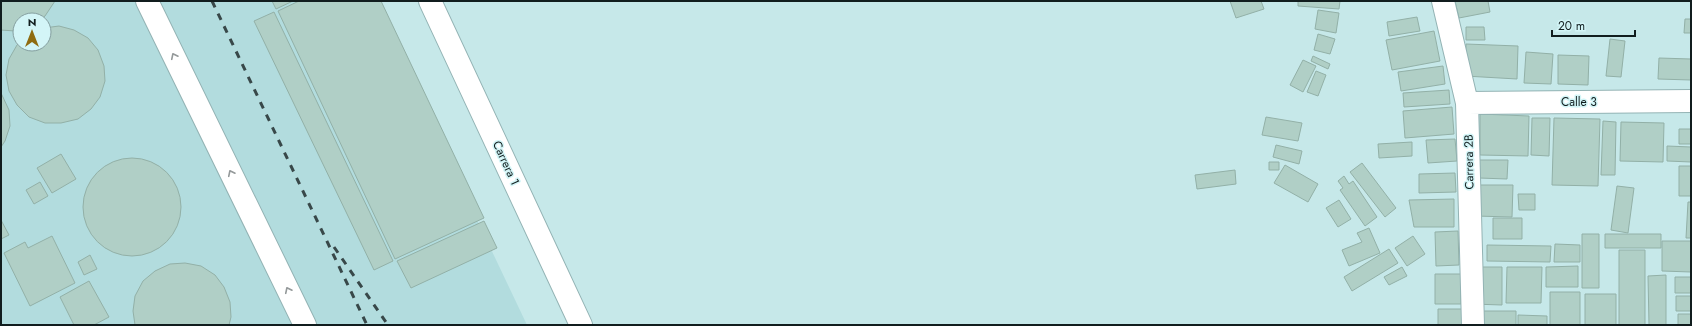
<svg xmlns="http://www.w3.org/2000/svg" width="1692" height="326" font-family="Jost,sans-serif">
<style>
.built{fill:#b2dcde;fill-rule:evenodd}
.building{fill:#b0cfc6;stroke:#92b0a7}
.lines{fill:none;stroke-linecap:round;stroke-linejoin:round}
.minor-casing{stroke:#93b3b4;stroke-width:24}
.minor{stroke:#fff;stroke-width:22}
.rail{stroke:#384849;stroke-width:3;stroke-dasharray:7 7;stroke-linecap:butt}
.oneway{stroke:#94999a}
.labels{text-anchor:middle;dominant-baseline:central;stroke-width:3;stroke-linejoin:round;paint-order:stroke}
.street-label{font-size:12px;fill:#111d1e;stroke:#d3f5f7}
</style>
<rect width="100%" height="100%" fill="#c6e8e9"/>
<!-- built -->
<path class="built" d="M1,1h372l154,324h-526zM20,20h24v24h-24z"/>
<!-- building -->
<path class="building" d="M1,1h54l-10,15 -5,4h-20v10l-5,1 -14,-1z
M272,1h21l-17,8z
M299,1h82l103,217 -89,41 -117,-248z
M1230,1h31l3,8 -28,9z
M1298,1h42l-1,8 -41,-3z
M1455,1h33l2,11 -31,6z
M1318,10l21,3 -3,20 -21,-4z
M274,12l119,249 -19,9 -120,-249z
M1417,17l3,14 -31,5 -2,-14z
M1685,19h6v14h-7z
M59,26l15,4 14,8 10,12 6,16 1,15 -5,16 -9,12 -13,10 -17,4h-16l-16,-6 -12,-12 -8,-14 -3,-16 3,-16 8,-14 3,-3v2h24v-16z
M1466,27h18l1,13h-19z
M1434,31l6,30 -48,9 -6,-30z
M1318,34l17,5 -5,15 -16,-4z
M1610,39l15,2 -4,36 -15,-1z
M1466,44l52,2 -1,33 -52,-3z
M1526,52l27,2 -2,30 -27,-1z
M1558,55l31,1 -1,29 -30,-1z
M1313,56l17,8 -2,5 -17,-8z
M1659,58l32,1v21l-33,-1z
M1303,60l13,6 -13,26 -13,-7z
M1443,66l2,18 -44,7 -3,-19z
M1316,71l10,4 -8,21 -11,-4z
M1449,90l1,14 -46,3 -1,-14z
M1,93l8,17 1,16 -5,15 -4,6z
M1452,107l2,27 -49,4 -2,-27z
M1480,114l49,2 -1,40 -48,-1z
M1266,117l36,6 -4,18 -36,-6z
M1532,118h18l-1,38 -18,-1z
M1554,118l46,1 -2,67 -46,-1z
M1603,121l13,1 -1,53h-14z
M1621,122l43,1 -1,39 -43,-1z
M1679,129h12v15h-12z
M1455,139l2,22 -29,2 -2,-23z
M1412,142v14l-33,2 -1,-14z
M1276,145l26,6 -3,13 -26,-7z
M1667,146l24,1v15l-24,-1z
M61,154l15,25 -24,14 -15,-25z
M83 207a49 49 0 1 1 98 0a49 49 0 1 1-98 0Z
M1479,160h29l-1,19 -28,-1z
M1269,162h10v8h-10z
M1362,163l34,45 -11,9 -35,-45z
M1285,165l33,19 -10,18 -34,-19z
M1679,166h12v30h-12z
M1235,170l1,14 -39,5 -2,-14z
M1455,173l1,19 -37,1v-19z
M1344,176l5,8 4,-3 24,36 -12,9 -25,-36 3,-2 -5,-7z
M40,182l8,14 -14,8 -8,-14z
M1476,185h37l-1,32 -37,-1z
M1617,186l17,2 -6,45 -17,-3z
M1518,194h17v16h-16z
M1454,199v28h-40l-5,-27z
M1339,200l12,19 -13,8 -12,-19z
M1688,202h3v36h-5z
M1493,218h29v21h-29z
M1,220l8,15 -8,4z
M484,221l13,27 -86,40 -14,-27z
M1369,228l11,25 -31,13 -7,-16 20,-8 -5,-9z
M1458,231l1,34 -23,1 -1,-34z
M1582,234h17v54h-17z
M1605,234h56v14h-56z
M52,236l23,47 -45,23 -26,-53 21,-11 3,6z
M1413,236l12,18 -18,12 -12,-18z
M1662,241h29v31l-29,-1z
M1555,244l25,1v17h-26z
M1487,245l64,1 -1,16 -63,-1z
M1389,249l9,14 -46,28 -8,-14z
M1619,250h26v75h-26z
M90,255l7,14 -13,6 -6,-13z
M185,263l16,3 14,9 9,12 6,15 1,15 -2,8h-94l-2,-14 2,-15 8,-15 12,-10 15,-7z
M1578,266v21h-32v-20z
M1402,267l5,9 -18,9 -5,-8z
M1473,267h29v38l-30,-1z
M1507,267h35l-1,36h-35z
M1435,274h26v30h-26z
M1666,275v50h-17l-1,-49z
M1675,277h16v16h-16z
M89,281l20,36 -15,8h-20l-14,-28z
M1550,292h30v33h-30z
M1585,294h31v31h-31z
M1676,296h15v15h-15z
M1438,309h25v16h-25z
M1474,311h42v14h-42z
M1678,314h13v11h-13z
M1518,315l29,1v9h-29z"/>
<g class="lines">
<!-- minor casing -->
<g class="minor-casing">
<path id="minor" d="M147,1l158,324
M430,1l151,324
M1443,1l24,102 6,222
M1467,103l224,-2"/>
</g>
<!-- minor -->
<use href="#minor" class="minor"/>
<!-- rail -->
<path class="rail" d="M212,1l155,324
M334,247l54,78"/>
</g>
<!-- one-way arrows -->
<defs><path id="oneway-chevron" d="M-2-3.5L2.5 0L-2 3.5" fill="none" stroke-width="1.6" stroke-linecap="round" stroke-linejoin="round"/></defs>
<g class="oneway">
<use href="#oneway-chevron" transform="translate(174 56) rotate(-116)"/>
<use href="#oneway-chevron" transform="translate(231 173) rotate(-116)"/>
<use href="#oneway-chevron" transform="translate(288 290) rotate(-116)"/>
</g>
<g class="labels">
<!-- street labels -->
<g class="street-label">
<text x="1579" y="102">Calle 3</text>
<text transform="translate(1469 162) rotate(-91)">Carrera 2B</text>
<text transform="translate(506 163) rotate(65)">Carrera 1</text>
</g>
</g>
<!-- border -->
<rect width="1692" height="326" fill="none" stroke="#111d1e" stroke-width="4"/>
<!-- north arrow -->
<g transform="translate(32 32)"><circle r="19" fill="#d3f5f7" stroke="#859fa0"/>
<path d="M0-3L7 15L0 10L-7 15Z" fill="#8f6c11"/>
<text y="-6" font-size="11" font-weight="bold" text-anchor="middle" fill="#111d1e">N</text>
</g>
<!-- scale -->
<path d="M1552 30v6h83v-6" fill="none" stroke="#111d1e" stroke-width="2"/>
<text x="1558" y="30" font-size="12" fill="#111d1e" stroke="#d3f5f7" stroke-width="3" paint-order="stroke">20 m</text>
</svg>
